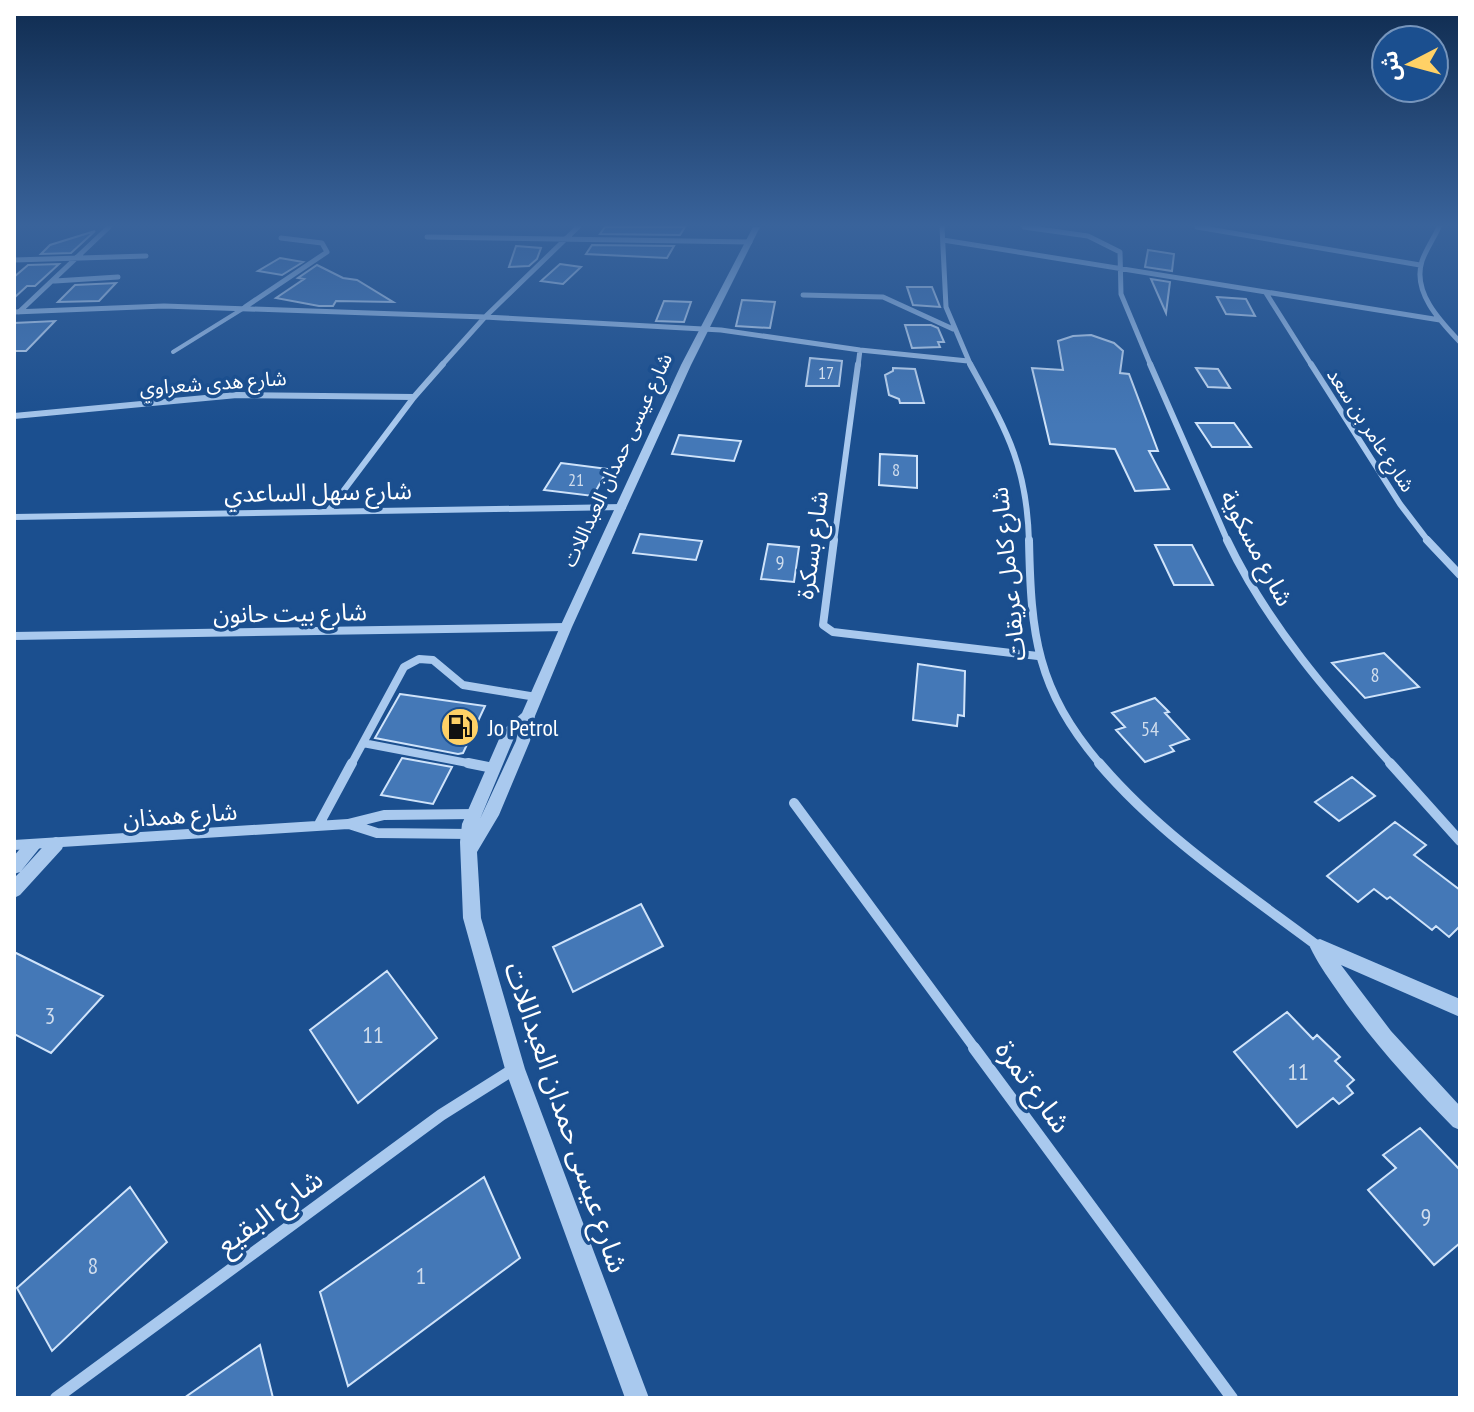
<svg xmlns="http://www.w3.org/2000/svg" width="1474" height="1412" font-family="'PT Sans Narrow','Noto Sans Arabic',sans-serif">
<style>
.building{fill:#4478b7;stroke:#cfe3fa;stroke-width:2}
.lines{fill:none;stroke-linecap:round;stroke-linejoin:round}
.pedestrian{stroke:#a9c9ee;stroke-width:4}
.minor-far4{stroke:#a9c9ee;stroke-width:5}
.minor-far3{stroke:#a9c9ee;stroke-width:6}
.minor-far2{stroke:#a9c9ee;stroke-width:8}
.minor-far1{stroke:#a9c9ee;stroke-width:10}
.minor{stroke:#a9c9ee;stroke-width:12}
.tertiary{fill:#a9c9ee;fill-rule:evenodd}
.labels{text-anchor:middle;dominant-baseline:central;stroke-width:7;stroke-linejoin:round;paint-order:stroke}
.far-number-label{font-size:18px;fill:#d0dded}
.far-street-label{font-size:20px;fill:#fff;stroke:#1b4f8f}
.number-label{font-size:20px;fill:#d0dded}
.street-label{font-size:24px;fill:#fff;stroke:#1b4f8f}
.poi-label{font-size:24px;fill:#fff;stroke:#1b4f8f;text-anchor:start}
.near-number-label{font-size:24px;fill:#d0dded}
.near-street-label{font-size:28px;fill:#fff;stroke:#1b4f8f}
</style>
<rect width="100%" height="100%" fill="#1b4f8f"/>
<!-- building -->
<path class="building" d="M605,227h80l-5,8 -80,-1z
M95,231l-24,22 -30,1 9,-9z
M592,245l82,1 -7,12 -81,-4z
M516,246l25,2 -4,11 -8,7 -20,1z
M1148,250l26,4 -2,17 -27,-4z
M280,258l23,4 -21,13 -24,-4z
M59,264l-24,22h-8l-13,12v-21l14,-12z
M560,264l21,3 -18,17 -22,-3z
M317,265l26,13 14,2 36,22 -57,-1 -3,5h-14l-43,-8 28,-19 -6,-1z
M1151,279l19,3 -4,31z
M116,283l-17,18 -41,1 17,-17z
M907,287h25l8,20 -27,-2z
M1217,297l29,2 9,17 -29,-2z
M742,300l33,2 -5,26 -34,-2z
M664,301l27,1 -7,20 -28,-1z
M55,321l-29,30h-12v-28z
M905,325h26l7,3 6,14h-6l2,5 -28,1z
M1091,335l23,8 9,8 -3,22 9,1 29,77h-9l20,38 -34,2 -20,-42 -65,-5 -18,-76 31,2 -5,-29 15,-5z
M810,358l32,3 -3,25h-33z
M893,368l22,1 9,34h-24l-1,-4 -10,-4 -4,-20 8,-4z
M1196,368l22,1 12,19 -22,-1z
M1196,423h38l17,24h-39z
M679,435l62,6 -7,20 -62,-7z
M880,454l37,2v32l-38,-3z
M561,463l47,6 -15,27 -49,-6z
M640,534l62,7 -6,19 -63,-7z
M768,544l31,3 -5,35 -33,-3z
M1155,545h37l21,40h-39z
M1384,653l35,34 -54,11 -33,-35z
M918,664l47,7 -1,45 -6,-1 -1,11 -44,-6z
M400,694l85,12 -22,47 -5,1 -83,-16z
M1155,698l14,14 -4,1 24,26 -19,7 4,5 -29,11 -29,-32 9,-3 -13,-14z
M402,758l50,9 -19,37 -52,-9z
M1352,777l23,19 -36,25 -24,-19z
M1395,822l31,23 -12,10 46,35v36l-11,11 -13,-11 -4,4 -42,-33 -3,2 -13,-10 -16,13 -31,-26z
M641,904l22,42 -90,46 -20,-45z
M14,952l89,44 -52,57 -37,-19z
M387,971l50,67 -79,65 -48,-73z
M1287,1012l26,27 4,-4 23,22 -5,4 19,19 -7,6 6,7 -14,11 -6,-6 -36,29 -63,-75z
M1420,1128l40,42v73l-26,22 -66,-75 28,-22 -13,-13z
M484,1177l36,81 -172,128 -28,-94z
M130,1187l37,55 -115,109 -35,-63z
M260,1345l13,53h-89z"/>
<g class="lines">
<!-- pedestrian -->
<path class="pedestrian" d="M173,352l71,-44"/>
<!-- minor-far4 -->
<path class="minor-far4" d="M942,227l4,80 25,59
M1024,227l64,9 32,16 1,42 30,72
M1197,227l223,38
M1439,227c-5,11 -13,22 -17,34 -10,31 18,60 38,81
M427,237l323,5
M943,240l497,80
M14,260l132,-4
M55,281l63,-4
M1266,293l46,73
M803,295l80,2 70,32
M245,307l82,-55 -5,-9 -41,-5
M14,312l150,-6 321,11 236,13 139,20 108,11
M19,312l90,-85
M441,366l44,-49 93,-90
M858,366l2,-16"/>
<!-- minor-far3 -->
<path class="minor-far3" d="M970,364c36,66 57,100 59,178
M1150,364l78,178
M1311,364l89,140 29,38
M14,416l223,-21 177,2
M329,510l85,-113 29,-33
M14,517l609,-10
M834,542l24,-178"/>
<!-- minor-far2 -->
<path class="minor-far2" d="M834,540l-11,85 10,7 205,24
M1029,540c2,95 7,149 72,225
M1227,540c40,84 103,156 165,225
M1427,540l33,35
M14,636l552,-9
M363,743l115,22
M351,765l53,-98 15,-8 14,1 30,25 73,12"/>
<!-- minor-far1 -->
<path class="minor-far1" d="M468,763l25,5
M1099,763c62,73 144,127 220,184
M1390,763l70,78
M794,803l182,247
M349,824l28,9 93,1
M318,826l34,-63
M14,845l334,-21 36,-9 91,-1"/>
<!-- minor -->
<path class="minor" d="M974,1048l258,350
M56,1398l385,-283 73,-46"/>
<!-- tertiary -->
<path class="tertiary" d="M753,227h7l-69,138 -119,262 -37,89 -5,25 -31,74 -22,37 4,66 44,151 124,329h-24l-120,-329 -42,-151 -3,-76 2,-18 41,-94 19,-17 38,-86 121,-262zM518,732l-2,9 -36,78 36,-86z
M56,837l6,2 2,5 -2,5 -42,46 -6,3v-20l6,-6 -6,2v-18c7,-8 14,-20 26,-16l2,5 -21,26 29,-32z
M1320,939l140,60v18l-119,-52 50,66 69,75v24l-7,-3c-42,-43 -83,-88 -117,-138 -9,-13 -19,-27 -26,-42l3,-6z"/>
</g>
<!-- sky -->
<linearGradient id="sky" x2="0" y2="1"><stop stop-color="#0f2b4f"/><stop offset="0.53" stop-color="#39639b"/><stop offset="1" stop-color="#39639b" stop-opacity="0"/></linearGradient>
<rect width="1474" height="425" fill="url(#sky)"/>
<!-- icons -->
<defs>
<g id="fuel-disc" transform="scale(2)"><circle r="9.5" fill="#ffd166" stroke="#1b4f8f"/><path d="M-5.5-6h7V0h2V4h1.3V-2.5L3-4.5l.8-.8L6-3V5H2.5V1h-1V6h-7ZM-4.2-4.7v3.2H.2V-4.7Z" fill="#111"/></g>
</defs>
<g fill-rule="evenodd">
<use href="#fuel-disc" x="460" y="727"/>
</g>
<g class="labels">
<!-- far-number labels -->
<g class="far-number-label">
<text x="826" y="372">17</text>
<text x="896" y="469">8</text>
<text x="576" y="479">21</text>
</g>
<!-- far-street labels -->
<g class="far-street-label">
<text transform="translate(213 383) rotate(-4)">شارع هدى شعراوي</text>
<text transform="translate(1371 430) rotate(57)">شارع عامر بن سعد</text>
<text transform="translate(617 460) rotate(-65)">شارع عيسى حمدان العبداللات</text>
</g>
<!-- number labels -->
<g class="number-label">
<text x="780" y="563">9</text>
<text x="1375" y="675">8</text>
<text x="1150" y="729">54</text>
</g>
<!-- street labels -->
<g class="street-label">
<text transform="translate(318 492) rotate(-1)">شارع سهل الساعدي</text>
<text transform="translate(812 545) rotate(-82)">شارع بسكرة</text>
<text transform="translate(1257 548) rotate(62)">شارع مسكوية</text>
<text transform="translate(1008 574) rotate(-96)">شارع كامل عريقات</text>
<text transform="translate(290 613) rotate(-1)">شارع بيت حانون</text>
<text transform="translate(180 815) rotate(-4)">شارع همذان</text>
</g>
<!-- poi labels -->
<g class="poi-label">
<text x="488" y="727">Jo Petrol</text>
</g>
<!-- near-number labels -->
<g class="near-number-label">
<text x="50" y="1015">3</text>
<text x="373" y="1034">11</text>
<text x="1298" y="1071">11</text>
<text x="1426" y="1216">9</text>
<text x="93" y="1265">8</text>
<text x="421" y="1275">1</text>
</g>
<!-- near-street labels -->
<g class="near-street-label">
<text transform="translate(1034 1086) rotate(54)">شارع تمرة</text>
<text transform="translate(567 1117) rotate(71)">شارع عيسى حمدان العبداللات</text>
<text transform="translate(269 1211) rotate(-36)">شارع البقيع</text>
</g>
</g>
<!-- border -->
<rect width="1474" height="1412" fill="none" stroke="#ffffff" stroke-width="32"/>
<!-- north arrow -->
<g transform="translate(1410 64) rotate(264)"><circle r="38" fill="#1b4f8f" stroke="#7695bc" stroke-width="2"/>
<path d="M0-6L14 30L0 20L-14 30Z" fill="#ffd166"/>
<text y="-12" font-size="22" font-weight="bold" text-anchor="middle" fill="#ffffff">ش</text>
</g>
</svg>
